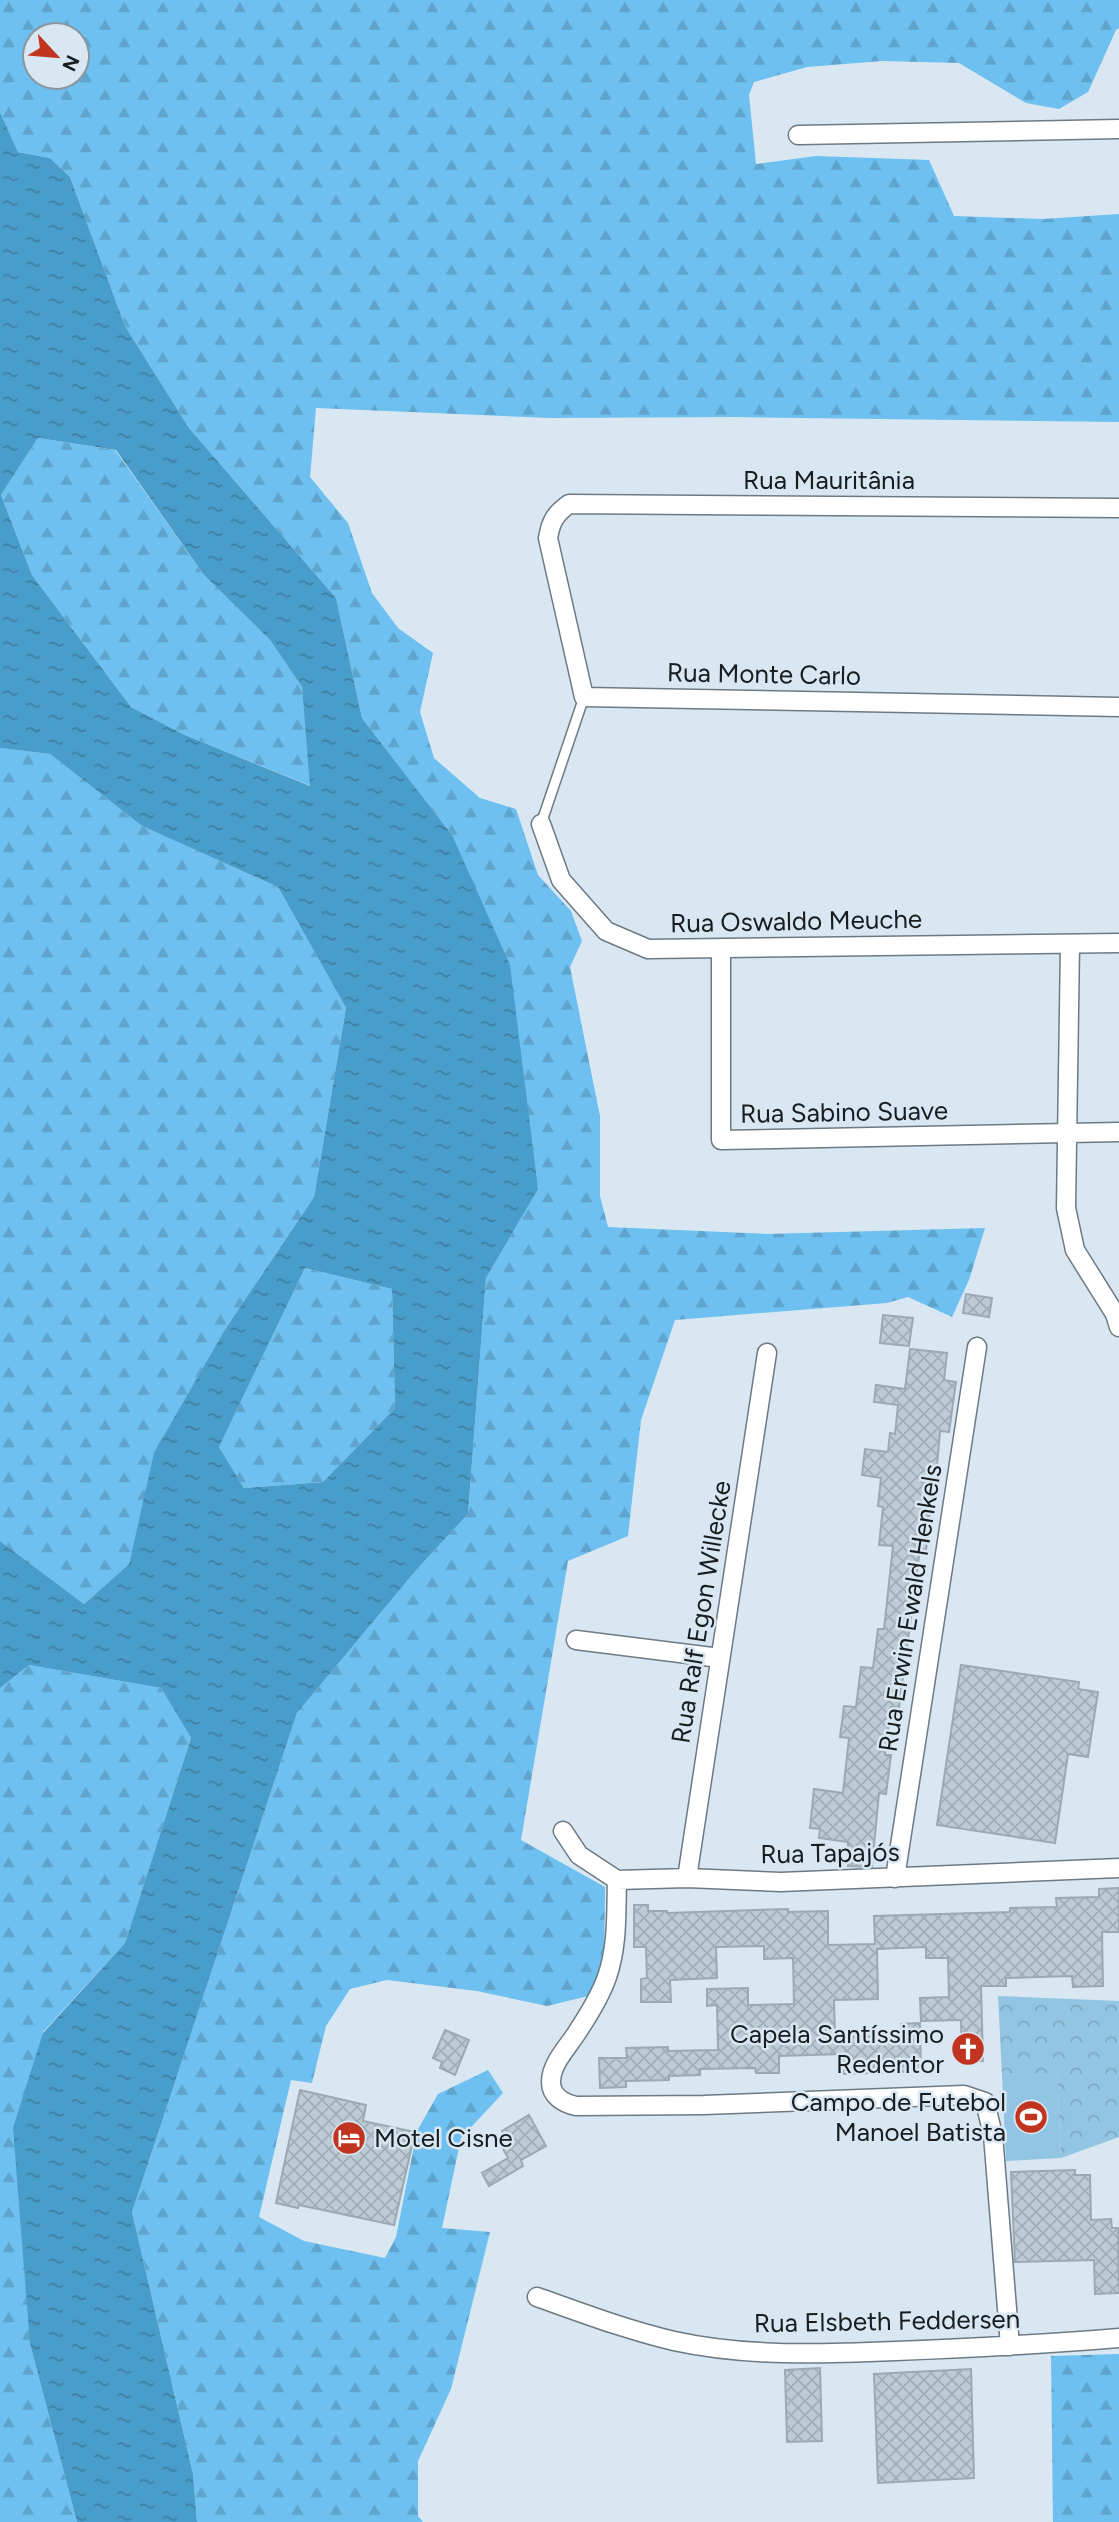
<svg xmlns="http://www.w3.org/2000/svg" width="1119" height="2522" font-family="Figtree,sans-serif">
<style>
.grass{fill:#92c5e3}
.forest{fill:url(#forest-firs);fill-rule:evenodd}
.park{fill:url(#park-crowns)}
.water{fill:url(#water-ripples);fill-rule:evenodd}
.building{fill:url(#building-cross-hatch);stroke:#9ba9b2;stroke-width:2}
.lines{fill:none;stroke-linecap:round;stroke-linejoin:round}
.lane-casing{stroke:#6d7a83;stroke-width:12}
.street-casing{stroke:#6d7a83;stroke-width:21}
.lane{stroke:#fff;stroke-width:9}
.street{stroke:#fff;stroke-width:18}
.labels{text-anchor:middle;dominant-baseline:central;stroke-width:5;stroke-linejoin:round;paint-order:stroke}
.street-label{font-size:26px;fill:#161c1f;stroke:#d8e7f1}
.poi-label{font-size:26px;fill:#161c1f;stroke:#d8e7f1;text-anchor:end}
</style>
<defs>
<pattern id="forest-firs" width="22" height="20" patternUnits="userSpaceOnUse" patternTransform="scale(1.75)"><rect width="22" height="20" fill="#6dc0ef"/><path d="M5 1l3.5 6h-7zM16 11l3.5 6h-7z" fill="#5ea4cc"/></pattern>
<pattern id="park-crowns" width="20" height="18" patternUnits="userSpaceOnUse" patternTransform="scale(1.75)"><rect width="20" height="18" fill="#92c5e3"/><path d="M2 6a3 3 0 1 1 6 0M12 15a3 3 0 1 1 6 0" fill="none" stroke="#7da9c2"/></pattern>
<pattern id="water-ripples" width="26" height="14" patternUnits="userSpaceOnUse" patternTransform="scale(1.75)"><rect width="26" height="14" fill="#499dca"/><path d="M2 4q2-2 4 0t4 0M15 11q2-2 4 0t4 0" fill="none" stroke="#3c7fa3"/></pattern>
<pattern id="building-cross-hatch" width="8" height="8" patternUnits="userSpaceOnUse" patternTransform="scale(1.75)"><rect width="8" height="8" fill="#bdcbd5"/><path d="M0 0l8 8M0 8l8-8" fill="none" stroke="#a2aeb6"/></pattern>
</defs>
<rect width="100%" height="100%" fill="#d8e7f1"/>
<!-- grass -->
<path class="grass" d="M1057,2072l4,86 -55,3 -4,-86z"/>
<!-- forest -->
<path class="forest" d="M0,0h1119v28l-3,2 -28,62 -29,17 -33,-6 -67,-40 -77,-2 -75,6 -53,15 -5,13 7,69 60,-8 113,4 25,56 89,3 76,-5v208l-386,-5 -184,1 -233,-10 -6,69 38,46 24,70 26,35 35,25 -13,59 14,46 46,40 36,11 22,66 33,36 11,30 -12,26 30,149v80l8,31 159,7 218,-6 -16,52 -17,37 -44,-20 -21,6 -212,17 -34,100 -13,116 -60,25 -47,279 84,47 -1,83 -16,26 -41,10 -70,-15 -90,-11 -37,9 -24,37 -14,57 -21,-3 -32,137 45,24 81,17 11,-21 21,-106 21,-37 50,-24 15,23 -42,45 -19,90 48,4 -39,157 -33,72v55l5,6h-226l-4,-48 -61,-262 165,-499 121,-145 50,-54 18,-236 52,-90 -86,-353 -90,-117 -26,-120 -147,-170 -64,-102 -55,-149 -20,-19 -32,-6 -18,-40zM35,35h42v42h-42z
M38,438l77,12 89,125 66,65 32,47 9,99 -126,-51 -54,-28 -99,-132 -31,-80z
M0,748l50,6 92,72 136,61 68,121 -32,189 -90,134 -69,122 -26,111 -45,40 -84,-63z
M305,1268l87,21 3,119 -72,74 -79,6 -25,-41z
M29,1665l132,23 30,50 -66,205 -82,89 -13,312 47,178h-77v-834z
M1119,2354v168h-66l-2,-166z"/>
<!-- park -->
<path class="park" d="M998,1996l121,5v136l-58,21 -4,-85 -55,2z"/>
<!-- water -->
<path class="water" d="M0,112l18,40 32,6 20,19 55,149 64,102 147,170 26,120 90,117 58,130 28,224 -52,89 -18,236 -50,54 -121,145 -165,499 61,262 4,48h-120l-47,-178 -17,-216 30,-95 82,-90 66,-205 -30,-50 -132,-23 -29,23v-147l84,63 45,-40 25,-111 70,-122 90,-134 32,-189 -68,-121 -136,-61 -92,-72 -50,-6zM38,438l78,12 88,125 66,65 32,47 8,99 -125,-51 -54,-28 -99,-132 -31,-80zM305,1268l87,21 3,119 -72,74 -79,6 -25,-41z"/>
<!-- building -->
<path class="building" d="M966,1294l26,4 -3,19 -26,-4z
M883,1315l30,3 -4,28 -29,-3z
M910,1349l37,4 -3,27 12,2 -7,50 -9,-1 -7,82 -3,-1 -4,38 -6,-1 -21,159 -8,-1 -6,48h6l-5,39 -7,-1 -7,74 -24,-1v-24l-29,-4 1,-9 -10,-1 4,-39 29,4 6,-55 -9,-1 4,-31 12,1 5,-40 12,1 5,-39h6l9,-83 -14,-1 4,-38 -5,-1 3,-28 -19,-3 1,-9 2,-17 23,3 2,-19 5,1 3,-29 -24,-3 2,-17 29,4z
M961,1665l118,17 -1,7 20,3 -10,65 -20,-3 -13,89 -118,-18z
M1119,1888v44h-17l1,54 -30,1 -1,-11 -66,2v8h-25l2,75 -21,1 -1,-42 -40,1 -1,-23 29,-1 -1,-39h-22v-11l-49,2 1,50 -44,1 1,37 67,-1 -1,-12 19,-1 1,48 -78,3v-20l-64,2v17h-23l-1,-5 -55,1v6l-31,1v4l-43,1v6l-26,1 -1,-30h28l-1,-10 42,-1v4l50,-1 -1,-45 -10,1v-17l41,-1v17l46,-1 -1,-46 -29,1v-13l-48,1 1,31 -47,2 1,22h-30v-23l6,-1 -1,-31h-12v-42h14v6h19v2l121,-4v3l40,-1v34l47,-1 -1,-28 136,-4v-4l47,-1 -1,-9 43,-1v-8z
M445,2030l24,10 -14,35 -15,-7 2,-6 -9,-4z
M300,2090l66,15 -3,16 52,11 -21,93 -95,-20 -1,3 -22,-5z
M529,2115l17,31 -25,14 2,6 -34,20 -7,-13 26,-15 -8,-15 7,-3 -5,-9z
M1075,2170v5h15l1,45 20,-1 1,9h6l1,65 -24,1 -1,-34 -79,2 -4,-90z
M820,2368l2,73 -35,1 -2,-72z
M971,2369l3,109 -96,5 -4,-109z"/>
<g class="lines">
<!-- lane casing -->
<g class="lane-casing">
<path id="lane" d="M541,824l43,-127"/>
</g>
<!-- street casing -->
<g class="street-casing">
<path id="street" d="M798,135l321,-6
M1119,508l-550,-4c-14,10 -18,17 -21,34l36,159 535,10
M541,824l20,56 45,51 42,18 471,-6
M1070,944l-4,264 9,42 40,64 4,13
M721,948v192l398,-8
M576,1640l144,18
M563,1831l16,24 38,25 70,-2 94,4 338,-14
M687,1878l80,-525
M895,1878l82,-531
M617,1880c-1,32 1,65 -10,97 -7,20 -19,39 -31,57 -9,14 -25,30 -25,48 0,14 12,21 25,24l128,-1 260,-10 21,7 8,33 17,211
M537,2297c45,16 90,33 137,44 73,16 148,13 222,10 74,-3 149,-7 223,-13"/>
</g>
<!-- lane -->
<use href="#lane" class="lane"/>
<!-- street -->
<use href="#street" class="street"/>
</g>
<!-- icons -->
<defs>
<g id="church-disc" transform="scale(1.75)"><circle r="9.5" fill="#c13520" stroke="#d8e7f1"/><path d="M-1.2-6h2.4v3.5h3.3v2.4h-3.3V6h-2.4V-.1h-3.3v-2.4h3.3Z" fill="#fff"/></g>
<g id="stadium-disc" transform="scale(1.75)"><circle r="9.5" fill="#c13520" stroke="#d8e7f1"/><path d="M0-5a6.5 5 0 1 0 0 10a6.5 5 0 1 0 0-10ZM-3.5-1.8h7v3.6h-7Z" fill="#fff"/></g>
<g id="hotel-disc" transform="scale(1.75)"><circle r="9.5" fill="#c13520" stroke="#d8e7f1"/><path d="M-6-4.5h1.5V1H6V5H4.5V3h-9V5H-6ZM-4 0a1.8 1.8 0 1 1 3.6 0ZM.5 0V-2.5h3Q6-2.5 6 0Z" fill="#fff"/></g>
</defs>
<g fill-rule="evenodd">
<use href="#church-disc" x="968" y="2049"/>
<use href="#stadium-disc" x="1031" y="2117"/>
<use href="#hotel-disc" x="349" y="2138"/>
</g>
<g class="labels">
<!-- street labels -->
<g class="street-label">
<text x="829" y="480">Rua Mauritânia</text>
<text transform="translate(764 674) rotate(1)">Rua Monte Carlo</text>
<text transform="translate(796 921) rotate(-1)">Rua Oswaldo Meuche</text>
<text transform="translate(844 1112) rotate(-1)">Rua Sabino Suave</text>
<text transform="translate(910 1608) rotate(-81)">Rua Erwin Ewald Henkels</text>
<text transform="translate(701 1612) rotate(-81)">Rua Ralf Egon Willecke</text>
<text transform="translate(830 1853) rotate(-1)">Rua Tapajós</text>
<text transform="translate(887 2321) rotate(-1)">Rua Elsbeth Feddersen</text>
</g>
<!-- poi labels -->
<g class="poi-label">
<text x="944" y="2034">Capela Santíssimo<tspan x="944" dy="30">Redentor</tspan></text>
<text x="1006" y="2102">Campo de Futebol<tspan x="1006" dy="30">Manoel Batista</tspan></text>
<text x="374" y="2138" text-anchor="start">Motel Cisne</text>
</g>
</g>
<!-- north arrow -->
<g transform="translate(56 56) rotate(116)"><circle r="33" fill="#d8e7f1" stroke="#8a969d" stroke-width="2"/>
<path d="M0-5L12 26L0 18L-12 26Z" fill="#c13520"/>
<text y="-10" font-size="19" font-weight="bold" text-anchor="middle" fill="#161c1f">N</text>
</g>
</svg>
